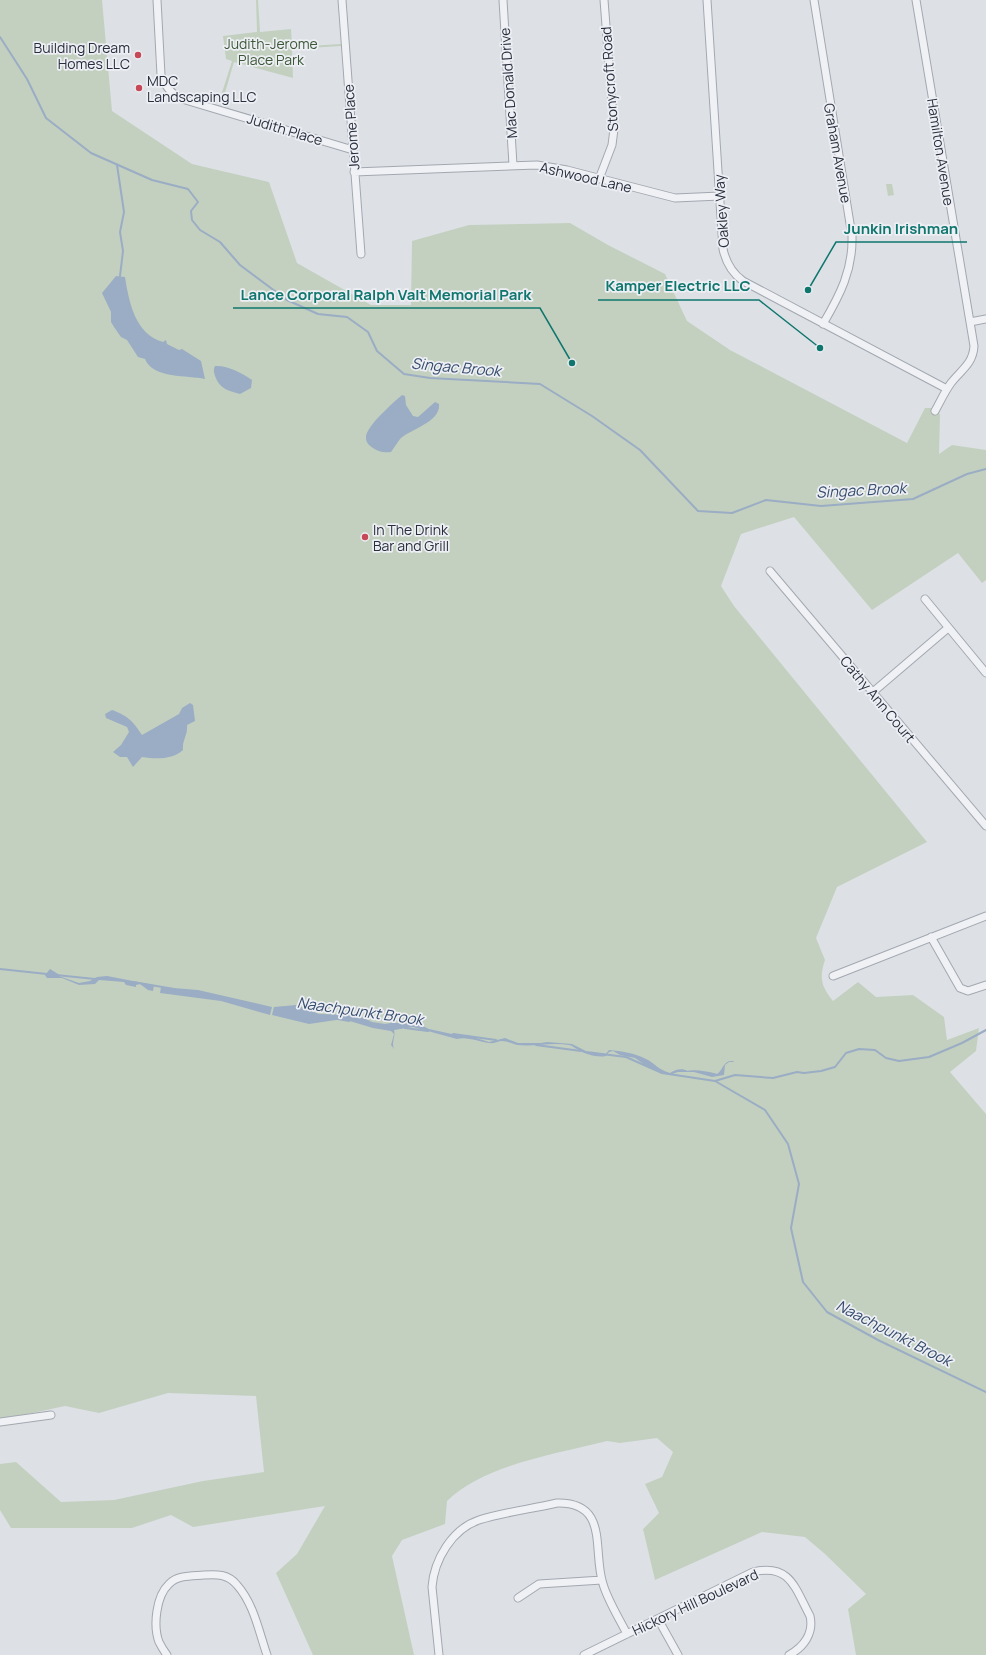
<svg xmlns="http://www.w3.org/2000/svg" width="986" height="1655" font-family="Manrope,sans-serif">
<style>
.green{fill:#c3d0bf}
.water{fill:#9aadc4}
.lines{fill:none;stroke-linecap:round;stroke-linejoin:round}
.stream{stroke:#9aadc4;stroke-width:2}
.minor-casing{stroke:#a3a8b0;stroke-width:9}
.minor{stroke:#f0f1f5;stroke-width:7}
.poi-dot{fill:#c54957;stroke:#edeff4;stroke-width:1.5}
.labels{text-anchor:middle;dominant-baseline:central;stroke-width:3.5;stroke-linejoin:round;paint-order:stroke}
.park-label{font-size:14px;fill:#3b5736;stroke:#edeff4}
.poi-label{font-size:14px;fill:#282e3c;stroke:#edeff4;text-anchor:start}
.street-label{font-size:14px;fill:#282e3c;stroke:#edeff4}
.water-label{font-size:15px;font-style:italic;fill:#354c6d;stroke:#edeff4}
.leader{fill:none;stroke:#0f766e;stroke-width:1.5}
.callout-dot{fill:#0f766e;stroke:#edeff4;stroke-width:1.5}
.callout-label{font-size:15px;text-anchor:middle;font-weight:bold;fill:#0f766e;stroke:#edeff4;stroke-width:3.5;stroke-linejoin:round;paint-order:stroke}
</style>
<rect width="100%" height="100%" fill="#dde1e6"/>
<!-- green -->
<path class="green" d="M0,0h102l10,111 80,53 77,18 28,81 74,42h40l1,-64 57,-16 101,-2 38,22 57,29 22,47 43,29 177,93 18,-35h12l3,7 -1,39 13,-9 34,5v130l-4,3 -24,-30 -86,57 -78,-93 -53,17 -20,52 13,20 193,236 -90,45 -21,51 9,22c-6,18 -4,26 8,41l25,-19 18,15 37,-2 31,22 3,23 32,-12 -3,23 -26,21 36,42v541h-130l-8,-46 18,-15 -41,-40 -20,-17 -43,-5 -107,48 -12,-51 16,-16 -14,-29 17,-7 11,-25 -16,-14 -37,5 -13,-2c-50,13 -122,23 -160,60l-2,23 -43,16 -10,16 22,99h-101l-37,-82 21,-19 28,-48 -132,21 -22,-12 -39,13h-121l-11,-18v-46l16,-2 45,40 53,-2 89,-19 61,-9 -8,-76 -88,-3 -69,20 -34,-7 -65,14z
M256,0h2l2,32 31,-3 1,18 49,-3v2l-49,3 1,29 -59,-16 -12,41 -3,-1 13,-41 -6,-2 -3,-23 34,-4z
M886,184h6l2,11 -6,1z"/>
<!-- water -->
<path class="water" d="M116,276l9,1c4,25 10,57 38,65l3,-2 1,4 12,6 3,-1 19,12 4,18c-17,-4 -52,0 -60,-20l-7,-2 -11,-17 -6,-3 -7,-10 -3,-5v-10l-9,-19z
M215,366c12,-1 27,7 37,14l-1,8 -11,6c-12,-3 -21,-6 -25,-18 -1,-4 -2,-6 0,-10z
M402,395l3,1 1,9 7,11 5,1 17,-15 4,2c2,18 -29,25 -39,35 -3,4 -6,9 -9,13 -8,1 -12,0 -18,-4 -3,-2 -7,-5 -7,-10 -1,-11 27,-35 36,-43z
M190,703l3,2 2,16 -8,4c1,10 -5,15 -4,25 -11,10 -27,9 -41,7l-9,10 -6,-10h-7l-7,-5 8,-7 8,-13 -2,-5 -21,-9 -1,-4 7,-4c16,6 21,11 30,25l37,-21 3,-6z
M50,969l8,5 1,2 20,7 11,-2 7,-4 10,-1 47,9 -1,6 -5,-1 -8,-6 -4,1v2l-10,-2 -2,-3 -25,-2 -4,4 -16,1 -17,-7h-15l-2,-3z
M161,987l37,3 74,17 -2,8 -49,-14 -61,-8z
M296,1005l23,9 33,1 12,3 8,4 13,2 6,-1h26l12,6 32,7 6,-1 22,7 16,-4 13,5h23l6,-1 25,2 18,9 15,2 4,-5c12,1 26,3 37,9 10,5 11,10 24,14 6,-4 12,-5 18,-2 5,-2 23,1 29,3 7,-5 6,-14 16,-13l1,1h-5l-4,3 -1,10 -12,2 -18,-5h-16l-9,3 -24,-10 -10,-7 -15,-3 -7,-4 -4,1 -3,4c-8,2 -22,-2 -29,-7 -3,-1 -5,-4 -8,-4 -17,-3 -34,2 -52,0 -5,-1 -10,-4 -15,-4 -4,0 -7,3 -12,2 -10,-1 -24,-7 -33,-4l-44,-12 -19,3c2,7 -3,12 0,19l-3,-4 3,-11 -3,-3 -18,-3 -30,-9 -34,5 -37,-9 2,-8z"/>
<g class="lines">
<!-- stream -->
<path class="stream" d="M0,37l27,42 19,39 45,35 61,27 36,9 10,13 -7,9 1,9 8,10 20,12 20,23 47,35 31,14 29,3 21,15 9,19 27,23 26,4 110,6 52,32 48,34 58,61 34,2 34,-13 55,6 92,-7 54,-25 19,-5
M117,165l7,47 -4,20 3,19 -3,25
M0,969l47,5
M56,975l39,4
M133,982l41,7
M338,1019l11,2
M405,1028l23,3
M453,1034l43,6
M536,1045l45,6
M586,1052l40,5 36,16 53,8 50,29 23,34 11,40 -8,44 12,54 24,30 51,28 108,52
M715,1081l20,-6 38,3 24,-6 7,1 17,-2 14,-4 11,-14 13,-4 16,1 11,8 13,3 30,-4 33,-14 24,-13"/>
<!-- minor casing -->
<g class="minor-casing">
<path id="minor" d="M157,0l4,75c4,12 10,19 21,24l171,51
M342,0l19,254
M503,0l10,165
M707,0l16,249c3,14 9,24 20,32l204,108
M814,0l38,236c1,34 -12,59 -29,88
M916,0l58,346c-1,18 -13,24 -23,37 -6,8 -11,19 -16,28
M354,172l183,-7 30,5 108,28 45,-2
M599,179l13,-34 2,-16 -10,-129
M970,322l16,-3
M770,571l216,255
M925,599l61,74
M873,692l75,-64
M931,937l29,51 8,3 18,-6
M833,976l153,-60
M0,1422l51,-7
M518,1598l21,-14 63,-4
M658,1619l20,36
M167,1655c-3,-4 -6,-9 -8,-13 -6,-16 -3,-46 10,-58 8,-9 23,-8 35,-9 13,-1 24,-1 33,10 17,19 22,47 30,70
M439,1655l-7,-68c2,-27 20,-58 47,-67 25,-8 53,-11 78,-17 53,-1 35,48 46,81 5,17 16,34 24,50
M584,1655l169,-83c37,-9 42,16 57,44 4,17 -6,31 -21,39"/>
</g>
<!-- minor -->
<use href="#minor" class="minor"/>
</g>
<!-- markers -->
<g class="poi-dot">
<circle cx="138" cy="55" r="4"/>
<circle cx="139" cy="88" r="4"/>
<circle cx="365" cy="537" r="4"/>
</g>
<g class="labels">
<!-- park labels -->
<g class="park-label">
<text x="271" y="43">Judith-Jerome<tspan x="271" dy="16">Place Park</tspan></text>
</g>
<!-- poi labels -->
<g class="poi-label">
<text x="130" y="47" text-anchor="end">Building Dream<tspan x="130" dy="16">Homes LLC</tspan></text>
<text x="147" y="80">MDC<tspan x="147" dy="16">Landscaping LLC</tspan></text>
<text x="373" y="529">In The Drink<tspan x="373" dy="16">Bar and Grill</tspan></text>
</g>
<!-- street labels -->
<g class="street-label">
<text transform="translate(609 79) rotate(-94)">Stonycroft Road</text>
<text transform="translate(508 83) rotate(-94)">Mac Donald Drive</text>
<text transform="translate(351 127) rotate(-94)">Jerome Place</text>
<text transform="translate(285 129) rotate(17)">Judith Place</text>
<text transform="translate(941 152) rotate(81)">Hamilton Avenue</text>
<text transform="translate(838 153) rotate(80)">Graham Avenue</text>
<text transform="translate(586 177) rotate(13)">Ashwood Lane</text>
<text transform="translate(721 211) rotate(-94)">Oakley Way</text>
<text transform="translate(878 699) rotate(50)">Cathy Ann Court</text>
<text transform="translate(695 1602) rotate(-25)">Hickory Hill Boulevard</text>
</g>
<!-- water labels -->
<g class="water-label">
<text transform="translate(456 367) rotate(5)">Singac Brook</text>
<text transform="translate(861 490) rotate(-3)">Singac Brook</text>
<text transform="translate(360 1011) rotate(8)">Naachpunkt Brook</text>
<text transform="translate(894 1333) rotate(27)">Naachpunkt Brook</text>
</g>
</g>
<!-- callouts -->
<path class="leader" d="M808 290L836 242H967M820 348L759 300H598M572 363L540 308H233"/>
<g class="callout-dot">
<circle cx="808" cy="290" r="4"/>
<circle cx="820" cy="348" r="4"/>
<circle cx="572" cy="363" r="4"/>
</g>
<g class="callout-label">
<text x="901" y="234">Junkin Irishman</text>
<text x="678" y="291">Kamper Electric LLC</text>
<text x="386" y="300">Lance Corporal Ralph Valt Memorial Park</text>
</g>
</svg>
